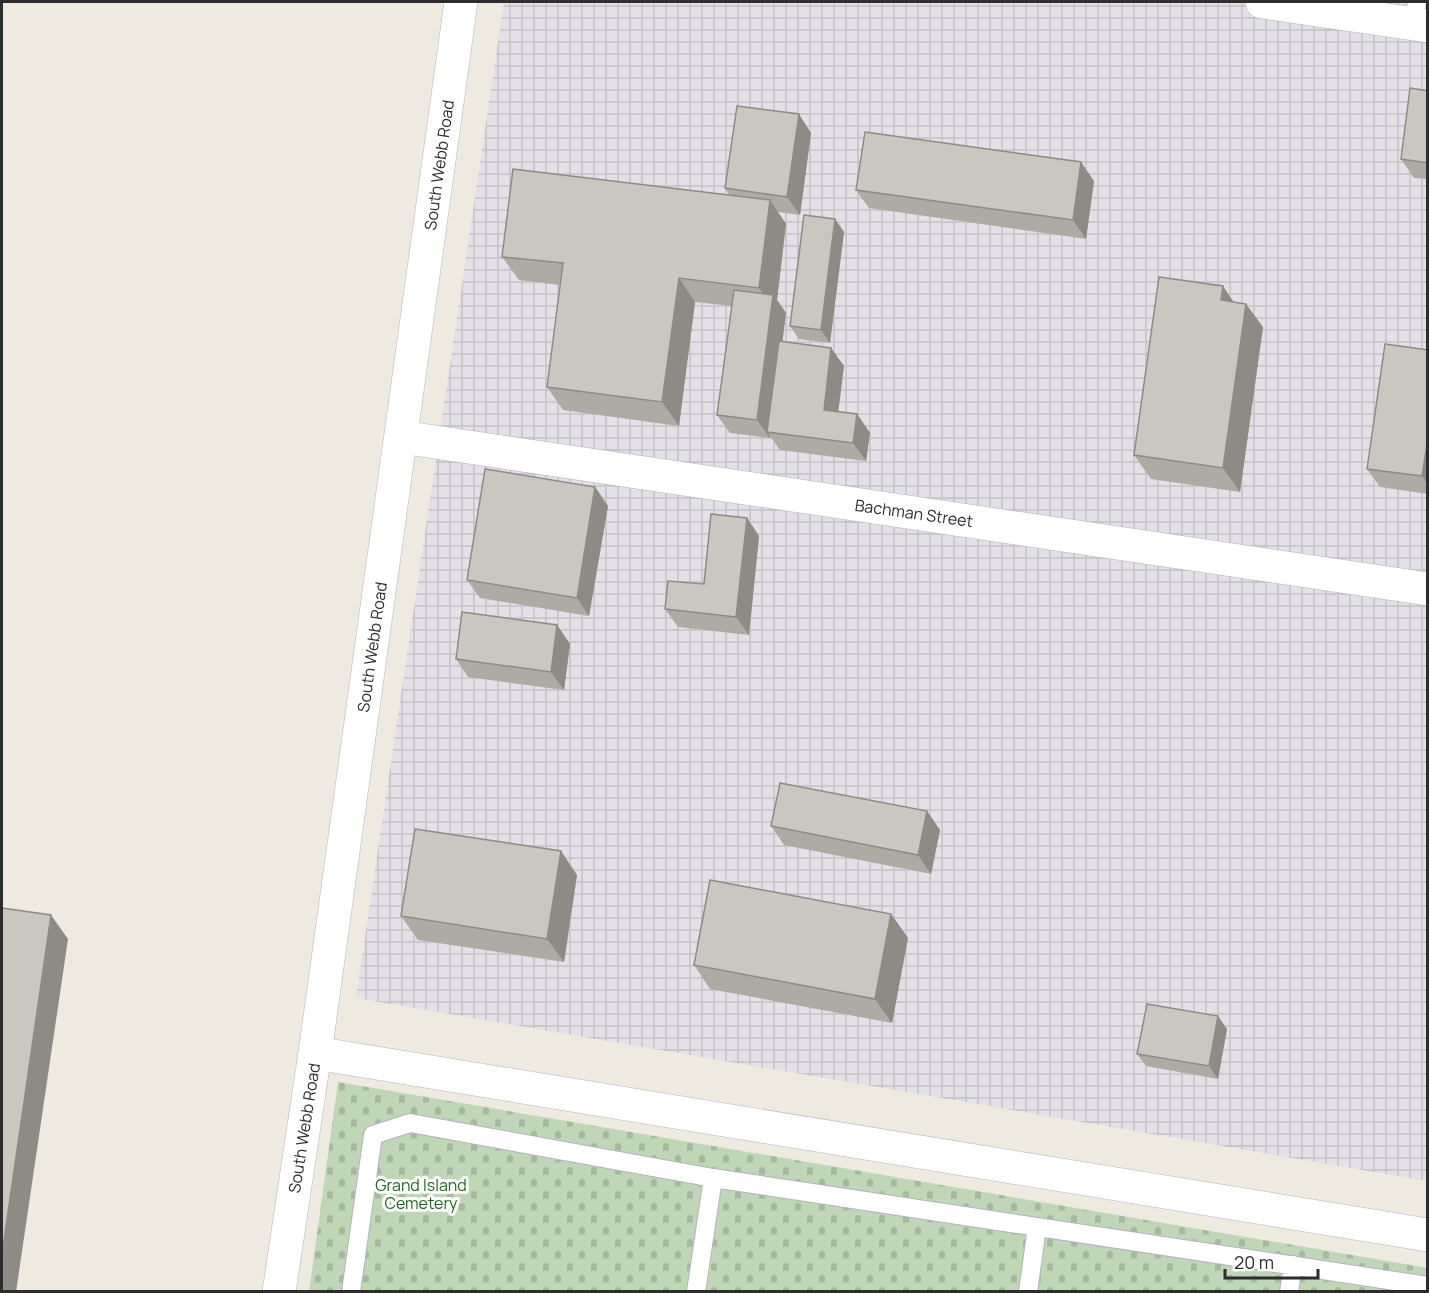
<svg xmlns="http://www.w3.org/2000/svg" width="1429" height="1293" font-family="Manrope,sans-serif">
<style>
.industrial{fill:url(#industrial-grid)}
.cemetery{fill:url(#cemetery-stones)}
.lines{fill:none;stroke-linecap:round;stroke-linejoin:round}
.service-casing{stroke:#b3b3c0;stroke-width:20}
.minor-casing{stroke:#b3b3c0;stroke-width:34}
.tertiary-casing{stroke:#b3b3c0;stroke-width:34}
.service{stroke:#fff;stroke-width:18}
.minor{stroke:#fff;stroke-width:33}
.tertiary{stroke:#fff;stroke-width:33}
.wall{fill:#adaba4}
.shaded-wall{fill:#8d8b86}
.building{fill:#c9c7bf;stroke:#8d8b86;stroke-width:1.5}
.labels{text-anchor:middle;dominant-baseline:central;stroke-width:6;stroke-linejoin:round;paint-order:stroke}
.street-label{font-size:16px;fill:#2d2d2d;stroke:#fff}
.park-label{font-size:16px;fill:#1e6a1d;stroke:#fff}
</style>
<defs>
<pattern id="industrial-grid" width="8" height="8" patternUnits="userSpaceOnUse" patternTransform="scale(1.5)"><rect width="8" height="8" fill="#e3e0e7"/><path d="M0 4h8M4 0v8" fill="none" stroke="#c3c0c6"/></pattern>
<pattern id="cemetery-stones" width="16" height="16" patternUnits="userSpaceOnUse" patternTransform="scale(1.5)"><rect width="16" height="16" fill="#c0d7b7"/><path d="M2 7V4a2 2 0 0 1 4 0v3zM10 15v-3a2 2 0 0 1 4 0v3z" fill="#a5b99e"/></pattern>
</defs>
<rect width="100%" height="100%" fill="#eeeae0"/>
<!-- industrial -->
<path class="industrial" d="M504,2h923v1179l-1071,-183z"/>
<!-- cemetery -->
<path class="cemetery" d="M338,1082l1090,186 -1,24h-1118z"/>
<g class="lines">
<!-- service casing -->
<g class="service-casing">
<path id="service" d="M1413,24l4,-22
M351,1292l22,-157 37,-12 303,55 715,108
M696,1292l17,-114
M1028,1292l9,-65
M1289,1292l4,-27"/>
</g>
<!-- minor casing -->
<g class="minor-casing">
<path id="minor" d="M1262,2l166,24
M401,437l1027,152
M315,1053l1113,182"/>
</g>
<!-- tertiary casing -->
<g class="tertiary-casing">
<path id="tertiary" d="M279,1292l36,-239 146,-1051"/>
</g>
<!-- service -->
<use href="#service" class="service"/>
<!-- minor -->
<use href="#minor" class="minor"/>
<!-- tertiary -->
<use href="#tertiary" class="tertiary"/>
</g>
<!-- wall -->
<path class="wall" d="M1428,91v88l-14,-1 -13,-19z
M811,133l-11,82 -22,-3 8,12 -9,76 9,13 -4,29 49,6 13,18 -6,46 19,2 13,19 -4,28 -86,-11 -10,-14v2l-40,-5 -13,-18 15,-109 -37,-4 -16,124 -116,-16 -16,-23 13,-102 -41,-5 -17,-23 228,-61 -5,-8z
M1094,181l-8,58 -217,-31 -13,-18z
M835,219l9,13 -14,111 -31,-4 -9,-13z
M1234,302l29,25 -23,165 -89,-13 -17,-24z
M1428,350v144l-48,-7 -13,-18z
M595,487l13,19 -19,110 -109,-18 -13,-18z
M747,518l12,18 -10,99 -71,-8 -13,-18 39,-25z
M557,625l13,19 -6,46 -96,-13 -12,-18z
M771,826l169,4 -9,44 -147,-29z
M577,875l-13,87 -146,-22 -17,-24z
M891,914l17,24 -16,85 -182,-34 -16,-24z
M1227,1029l-9,50 -72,-13 -9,-12z"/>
<!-- shaded-wall -->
<path class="shaded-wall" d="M799,114l12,19 -11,82 -13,-18z
M1081,162l13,19 -8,58 -13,-19z
M770,200l16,24 -9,76 9,13 -15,119h-4l3,4v2l-13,-18 15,-114 -13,-18z
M835,219l9,13 -14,111 -9,-13z
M679,278l16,24 -16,124 -17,-24z
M1223,286l16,24 -18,-10z
M1246,304l17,23 -23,165 -17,-24z
M831,348l13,18 -8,63 -12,-19z
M857,414l13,19 -4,28 -13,-18z
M1428,438v46l-6,-8z
M595,487l13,19 -19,110 -12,-18z
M747,518l12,18 -10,99 -13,-18z
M557,625l13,19 -6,46 -13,-18z
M927,811l13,19 -9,44 -13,-19z
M561,851l16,24 -13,87 -17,-23z
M891,914l17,24 -16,85 -17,-24z
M51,915l17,24 -52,353h-14v-38z
M1218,1016l9,13 -9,50 -9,-13z"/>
<!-- building -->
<path class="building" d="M1410,88l18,3v72l-27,-4z
M737,106l62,8 -12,83 -62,-9z
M865,132l216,30 -8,58 -217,-30z
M513,169l257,31 -11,88 -80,-10 -17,124 -115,-15 16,-124 -61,-6z
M804,215l31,4 -14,111 -31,-4z
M1159,277l64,9 -2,14 25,4 -23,164 -89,-13z
M734,290l39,5 -16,125 -40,-5z
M779,341l52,7 -7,62 33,4 -4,29 -86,-11z
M1385,344l43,6v88l-6,38 -55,-7z
M485,469l110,18 -18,111 -110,-18z
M711,514l36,4 -11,99 -71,-8 3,-28 36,3z
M462,612l95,13 -6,47 -95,-13z
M780,783l147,28 -9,44 -147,-29z
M415,829l146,22 -14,88 -146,-23z
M710,880l181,34 -16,85 -181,-34z
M2,908l49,7 -49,339z
M1147,1004l71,12 -9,50 -72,-12z"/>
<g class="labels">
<!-- street labels -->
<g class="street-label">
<text transform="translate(439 165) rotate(-82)">South Webb Road</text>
<text transform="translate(914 513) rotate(8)">Bachman Street</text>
<text transform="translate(372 647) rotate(-82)">South Webb Road</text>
<text transform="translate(304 1128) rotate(-81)">South Webb Road</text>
</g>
<!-- park labels -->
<g class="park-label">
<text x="421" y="1185">Grand Island<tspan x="421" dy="18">Cemetery</tspan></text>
</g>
</g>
<!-- border -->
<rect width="1429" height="1293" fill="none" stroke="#2d2d2d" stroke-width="6"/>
<!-- scale -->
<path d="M1225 1269v9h93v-9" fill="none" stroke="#2d2d2d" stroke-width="3"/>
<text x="1234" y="1269" font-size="18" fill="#2d2d2d" stroke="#ffffff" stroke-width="4.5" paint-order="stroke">20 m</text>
</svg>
